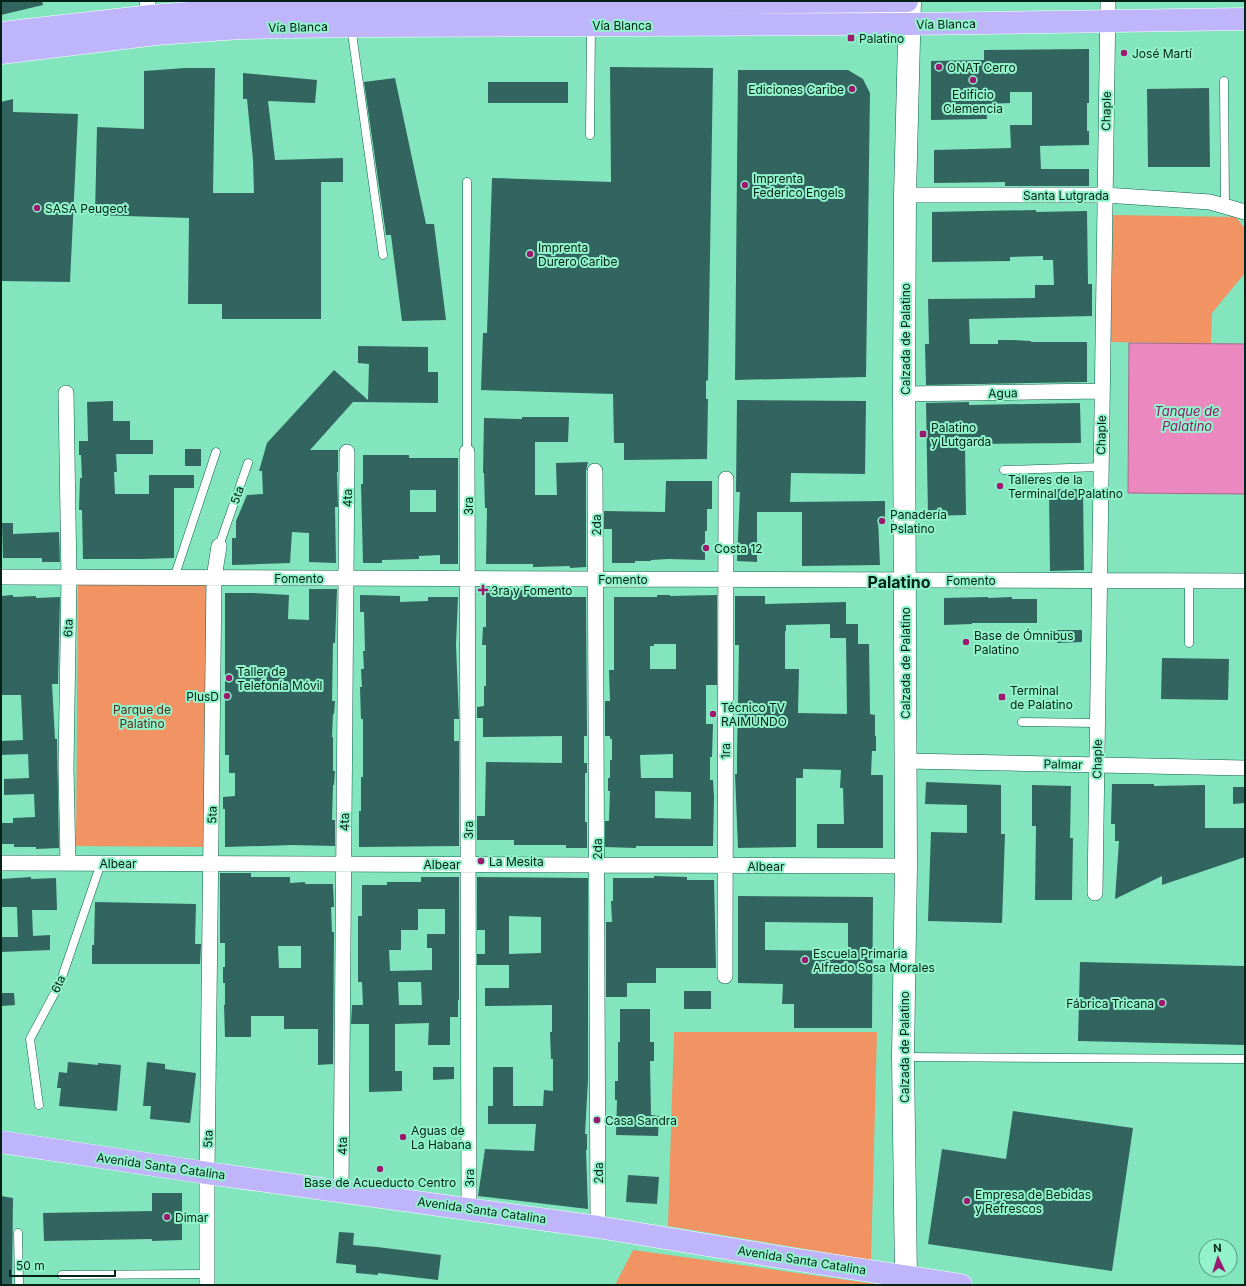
<svg xmlns="http://www.w3.org/2000/svg" width="1246" height="1286" font-family="Inter,sans-serif">
<style>
.green{fill:#f29364}
.water{fill:#ec88c0;stroke:#a66a8e}
.building{fill:#32655f;fill-rule:evenodd}
.lines{fill:none;stroke-linecap:round;stroke-linejoin:round}
.lane-casing{stroke:#0c6147;stroke-width:9}
.street-casing{stroke:#0c6147;stroke-width:16}
.secondary-casing{stroke:#0c6147;stroke-width:23}
.primary-casing{stroke:#fff;stroke-width:23}
.lane{stroke:#fff;stroke-width:8}
.street{stroke:#fff;stroke-width:15}
.secondary{stroke:#fff;stroke-width:22}
.primary{stroke:#beb5fb;stroke-width:22}
.poi-dot{fill:#9b1a6f;stroke:#91f2cb;stroke-width:1.5}
.labels{text-anchor:middle;dominant-baseline:central;stroke-width:4;stroke-linejoin:round;paint-order:stroke}
.street-label{font-size:12px;fill:#032318;stroke:#91f2cb}
.poi-label{font-size:12px;fill:#032318;stroke:#91f2cb;text-anchor:start}
.park-label{font-size:12px;fill:#552d18;stroke:#91f2cb}
.water-label{font-size:13px;font-style:italic;fill:#911b68;stroke:#91f2cb}
.district-label{font-size:16px;font-weight:bold;fill:#032318;stroke:#91f2cb}
</style>
<rect width="100%" height="100%" fill="#83e5be"/>
<!-- green -->
<path class="green" d="M1113,215l123,2 9,12v44l-33,40 -1,31 -100,-2z
M78,584l130,1 -2,262 -130,-1z
M674,1032h203l-6,228 -203,-34z
M633,1250l250,35h-268z"/>
<!-- water -->
<path class="water" d="M1129,343l116,1v150l-117,-1z"/>
<!-- building -->
<path class="building" d="M1,1h41l1,4 -42,10z
M1089,49v54h-2v28h2v14l-49,1 1,23h48v17h-84v-4l-71,1v-33l77,-2 -1,-23h22v-33h-22v11l-24,1 1,15 -56,1v-59l53,-1v-10z
M610,67l103,1 -5,312 -2,1v18h2l-1,60 -83,1v-17h-10l-1,-49 -132,-4 2,-57h4l5,-155 119,4z
M185,68h30l-2,125h41l-1,-33 -6,-61h-4v-26l74,7 -2,23 -47,-2 7,59 68,-2v24h-22v137h-99v-15h-34l1,-86 -94,-3 2,-88 47,2v-58z
M738,70h110l15,9 7,14 -4,284 -131,3z
M395,78l31,146h8l12,96 -44,1 -11,-86h-5l-22,-153z
M488,82h80v21h-80z
M1209,88l1,79h-62l-1,-78z
M13,99v13l65,2 -8,168 -69,-1v-179z
M1036,210v2l51,-1 1,73h4v32l-123,3 1,25h28v-4h14l19,1v1h56v40l-161,3 -1,-41h4l-1,-45 107,-1v-13h19l-1,-25h-10v-4l-33,1v4l-78,1v-50z
M358,346l70,1v25h10v31l-85,-1 -43,48h28v22h-1l1,35h-3l1,56 -27,-1v-29l-17,-1 -2,31 -58,2v-27h4v-17l11,-26 16,-1 -1,-23h-3l8,-28 67,-73 34,30 1,-36 -11,-1z
M737,400l129,1 -1,73 -74,-1 -1,29 95,-1v17h-7l2,47 -78,1v-54h-45v50l-20,-1 3,-69h-4z
M113,401v20h17v19h23v14h-37l1,18h-3l1,22h34v-19h45v13h-20v70l-33,1h-58l-1,-49h-3l1,-32h2l-1,-23h-2v-14h9l-1,-39z
M969,402v3l111,-2 1,40 -116,1 1,71 -38,1 -2,-113z
M522,417h47l-1,25h-33v53h22l-1,-32 32,-1 -2,9v96l-16,1v-2l-37,1v-3h-47l1,-56h-2l-1,-35h-1l1,-55 38,1z
M185,449h16v17h-16z
M363,455h46v3h49v106h-18v-9l-21,1v3l-37,1v3h-19l-2,-79h2zM410,490h26v22h-26z
M666,481h46v28h-5v22h-2v29l-36,-1 -18,1v1h-16v2h-23v-34h-8v-18l61,1z
M1049,489h34l1,81 -34,1z
M2,523h11v11l46,-2 1,30h-18v-4h-39z
M309,589h28l-2,54h-2l-1,58h3l-1,13h-1l-1,23h1v34h2l-1,14h-1l-1,35h3v26l-42,-1 -68,2v-38h-2v-12l12,-1v-23h-6v-18h-4v-162h28l36,2 -1,24 21,1z
M486,590h53v7h47l1,139h-3v27h3v10h-2v49h2v26h-21v-3h-52v-5h-37v-24h8v-6l1,-48 76,1v-27l-79,1v-19h-6v-11l7,-1v-20h2v-41h-4l1,-18h3z
M13,595v2l23,-1v2l24,-1 -2,87h-6l3,55h2l2,109 -23,1v-2h-22v-3h-13v-21h12v-5l22,-1 -1,-23 -30,1v-16l25,-1 -1,-24 -27,1v-14l22,-1 -2,-45h-20v-99z
M360,595l40,1v6l28,-1v-4h30l-2,48 3,74h-5v22h5v105l-100,1v-36h2v-34h2v-58h-2l-1,-32h2l-1,-18h3l-1,-18h2l-1,-39h-4z
M657,595h13v1l47,-1v90h-11v39h7l-1,33h-2v23h3l1,17 -1,49h-77v2l-31,-1v-26h4l1,-30h-2v-13h2v-18h2v-21h-2v-3h-5v-35h5l-1,-31h5v-73h43zM654,644h22v25h-26v-23h4zM673,754v24h-32l-1,-23zM655,791l36,1v27l-36,-1z
M735,596h30v8l81,-2v22h12v20h11l1,70 5,1v21h1v15h-4l-1,24h12v73h-66v-24h27l-1,-36h-3l1,-18 -38,-1v9h-7v69l-58,1 -3,-74h2v-17l2,-112h-4zM830,624v14h16l1,76 -49,-1 1,-44h-14v-38h1v-6z
M988,597v1l24,-1v2h25v24h-65v1l-28,1v-27z
M1057,630h25v12l-25,1z
M1162,658l67,1 -1,41 -67,-1z
M926,782l75,3v49h4l-3,89 -74,-2 3,-89 36,1v-28l-42,-1z
M1112,784h42v2l51,-1v43h40v29l-83,28v-9l-47,23 4,-58h-4v-17h-4z
M1032,785l39,1 -1,52h3l-1,62h-37l1,-74h-4z
M1233,787h12v16l-12,1z
M220,873h31v4h39v6l15,-1v2h28l1,23h-3l1,25h2l-1,132 -15,1v-36h-34v-13h-33v21h-26l-1,-32h1v-22h-2v-16h2v-24h-5zM278,946h23v22h-22z
M654,876l33,1v3h27l2,88h-60v15h-29v14h-21v-75h6l-1,-21h2v-23h41z
M31,877v2l25,-1 1,32h-25l1,26 17,-1v15l-49,2v-15h17l-1,-30h-16v-28z
M421,877h38v123h-1v17h-8v28h-22l1,-22 -34,1v47h7v20l-33,1v-68h-18l1,-19h11l-1,-23h-4v-66h4v-31h25v-3h34zM418,909h27v25h-18v14h5v22l-42,1 -1,-21h12v-20h17zM398,982h23l1,23h-23z
M477,877l111,1v202l-3,54h2v16h-1l2,59 -110,-13 7,-47 49,2 2,-27h-48v-18h5v-39h20v39h30l1,-16 9,1v-32h-2l-1,-27h2v-27l-67,1v-18h24v-23h-32v-11h8v-24h-8zM509,916l32,1v36l-32,1z
M738,896l135,1 -1,131h-78v-24h-12l1,-20 -45,-1zM765,922l83,1v28l-83,-1z
M95,902l101,2 -1,40h6l-1,20h-108v-19h2z
M1080,962l165,4v79l-167,-4z
M684,991h27v18h-27z
M1,993h13l1,12 -14,1z
M620,1009h30v33h4v19h-4l1,54 8,1 -1,20 -42,-1 1,-35h-2v-19h3v-39h2z
M68,1062l30,3v-2l23,2 -4,46 -58,-5 2,-18h-4l2,-16 8,1z
M147,1062l18,2v5l31,4 -6,50 -40,-4 1,-13h-8z
M433,1067h21v12l-21,1z
M1013,1111l120,17 -21,143 -184,-27 14,-95 64,10z
M628,1175l31,2 -2,27 -31,-2z
M152,1193h30v47l-30,1v-2l-108,2 -1,-28 109,-2z
M1,1196l12,2 -1,87h-11z
M339,1232l15,1 -1,12 24,2 64,8 -3,25 -60,-7v2l-22,-2v-8l-20,-2z"/>
<g class="lines">
<!-- lane casing -->
<g class="lane-casing">
<path id="lane" d="M351,26l32,229
M1224,81l1,126
M590,135l1,-109
M467,182v270
M1004,470l97,-3
M219,546l29,-83
M174,578l42,-126
M1189,643v-62
M1022,722l75,1
M904,1057l341,2
M39,1105l-9,-66 30,-56 41,-120
M18,1233l1,52
M62,1275l145,-1"/>
</g>
<!-- street casing -->
<g class="street-casing">
<path id="street" d="M147,1l4,15
M905,195h200l105,7 35,10
M66,393l3,185 -3,190 2,95
M904,394l198,-3
M467,452l2,757
M595,471l3,756
M1,577l1244,4
M906,761l339,7
M1,863l905,3
M1095,893l13,-892
M725,976l1,-497
M341,1191l6,-739
M207,1285v-112l7,-595 5,-32"/>
</g>
<!-- secondary casing -->
<g class="secondary-casing">
<path id="secondary" d="M906,1277l-3,-220 3,-191 -2,-472 1,-199 5,-194"/>
</g>
<!-- primary casing -->
<g class="primary-casing">
<path id="primary" d="M1,33l150,-17 64,-5 121,-5 571,-5
M1,53l155,-19 84,-6 111,-2 559,-2 335,-5
M1,1142l206,31 391,54 194,32 169,26"/>
</g>
<!-- lane -->
<use href="#lane" class="lane"/>
<!-- street -->
<use href="#street" class="street"/>
<!-- secondary -->
<use href="#secondary" class="secondary"/>
<!-- primary -->
<use href="#primary" class="primary"/>
</g>
<!-- markers -->
<g class="poi-dot">
<rect x="847" y="34" width="8" height="8" rx="2"/>
<circle cx="1124" cy="53" r="4"/>
<circle cx="939" cy="67" r="4"/>
<circle cx="973" cy="80" r="4"/>
<circle cx="852" cy="89" r="4"/>
<circle cx="745" cy="185" r="4"/>
<circle cx="37" cy="208" r="4"/>
<circle cx="530" cy="254" r="4"/>
<rect x="919" y="430" width="8" height="8" rx="2"/>
<circle cx="1000" cy="486" r="4"/>
<circle cx="882" cy="521" r="4"/>
<circle cx="706" cy="548" r="4"/>
<path d="M481 584h4v4h4v4h-4v4h-4v-4h-4v-4h4z"/>
<circle cx="966" cy="642" r="4"/>
<circle cx="229" cy="678" r="4"/>
<circle cx="227" cy="696" r="4"/>
<rect x="998" y="693" width="8" height="8" rx="2"/>
<circle cx="713" cy="714" r="4"/>
<circle cx="481" cy="861" r="4"/>
<circle cx="805" cy="960" r="4"/>
<circle cx="1162" cy="1003" r="4"/>
<circle cx="597" cy="1120" r="4"/>
<circle cx="403" cy="1137" r="4"/>
<circle cx="380" cy="1169" r="4"/>
<circle cx="967" cy="1201" r="4"/>
<circle cx="167" cy="1217" r="4"/>
</g>
<g class="labels">
<!-- street labels -->
<g class="street-label">
<text transform="translate(946 24) rotate(-1)">Vía Blanca</text>
<text x="622" y="25">Vía Blanca</text>
<text transform="translate(298 27) rotate(-1)">Vía Blanca</text>
<text transform="translate(1106 111) rotate(-89)">Chaple</text>
<text x="1066" y="195">Santa Lutgrada</text>
<text transform="translate(905 339) rotate(-90)">Calzada de Palatino</text>
<text transform="translate(1003 393) rotate(-1)">Agua</text>
<text transform="translate(1101 435) rotate(-89)">Chaple</text>
<text transform="translate(237 495) rotate(-71)">5ta</text>
<text transform="translate(347 498) rotate(-90)">4ta</text>
<text transform="translate(468 506) rotate(-90)">3ra</text>
<text transform="translate(596 525) rotate(-90)">2da</text>
<text x="299" y="578">Fomento</text>
<text x="623" y="579">Fomento</text>
<text x="971" y="580">Fomento</text>
<text transform="translate(68 628) rotate(-89)">6ta</text>
<text transform="translate(905 663) rotate(-90)">Calzada de Palatino</text>
<text transform="translate(725 751) rotate(-90)">1ra</text>
<text transform="translate(1097 759) rotate(-89)">Chaple</text>
<text transform="translate(1063 764) rotate(1)">Palmar</text>
<text transform="translate(212 815) rotate(-89)">5ta</text>
<text transform="translate(344 822) rotate(-90)">4ta</text>
<text transform="translate(468 830) rotate(-90)">3ra</text>
<text transform="translate(597 849) rotate(-90)">2da</text>
<text x="118" y="863">Albear</text>
<text x="442" y="864">Albear</text>
<text x="766" y="866">Albear</text>
<text transform="translate(58 984) rotate(-66)">6ta</text>
<text transform="translate(904 1047) rotate(-90)">Calzada de Palatino</text>
<text transform="translate(208 1139) rotate(-89)">5ta</text>
<text transform="translate(342 1146) rotate(-90)">4ta</text>
<text transform="translate(161 1166) rotate(8)">Avenida Santa Catalina</text>
<text transform="translate(598 1173) rotate(-90)">2da</text>
<text transform="translate(469 1178) rotate(-90)">3ra</text>
<text transform="translate(482 1210) rotate(8)">Avenida Santa Catalina</text>
<text transform="translate(802 1260) rotate(9)">Avenida Santa Catalina</text>
</g>
<!-- poi labels -->
<g class="poi-label">
<text x="859" y="38">Palatino</text>
<text x="1132" y="53">José Martí</text>
<text x="947" y="67">ONAT Cerro</text>
<text x="844" y="89" text-anchor="end">Ediciones Caribe</text>
<text x="973" y="94" text-anchor="middle">Edificio<tspan x="973" dy="14">Clemencia</tspan></text>
<text x="753" y="178">Imprenta<tspan x="753" dy="14">Federico Engels</tspan></text>
<text x="45" y="208">SASA Peugeot</text>
<text x="538" y="247">Imprenta<tspan x="538" dy="14">Durero Caribe</tspan></text>
<text x="931" y="427">Palatino<tspan x="931" dy="14">y Lutgarda</tspan></text>
<text x="1008" y="479">Talleres de la<tspan x="1008" dy="14">Terminal de Palatino</tspan></text>
<text x="890" y="514">Panadería<tspan x="890" dy="14">Pslatino</tspan></text>
<text x="714" y="548">Costa 12</text>
<text x="491" y="590">3ra y Fomento</text>
<text x="974" y="635">Base de Ómnibus<tspan x="974" dy="14">Palatino</tspan></text>
<text x="237" y="671">Taller de<tspan x="237" dy="14">Telefonía Móvil</tspan></text>
<text x="1010" y="690">Terminal<tspan x="1010" dy="14">de Palatino</tspan></text>
<text x="219" y="696" text-anchor="end">PlusD</text>
<text x="721" y="707">Técnico TV<tspan x="721" dy="14">RAIMUNDO</tspan></text>
<text x="489" y="861">La Mesita</text>
<text x="813" y="953">Escuela Primaria<tspan x="813" dy="14">Alfredo Sosa Morales</tspan></text>
<text x="1154" y="1003" text-anchor="end">Fábrica Tricana</text>
<text x="605" y="1120">Casa Sandra</text>
<text x="411" y="1130">Aguas de<tspan x="411" dy="14">La Habana</tspan></text>
<text x="380" y="1182" text-anchor="middle">Base de Acueducto Centro</text>
<text x="975" y="1194">Empresa de Bebidas<tspan x="975" dy="14">y Refrescos</tspan></text>
<text x="175" y="1217">Dimar</text>
</g>
<!-- park labels -->
<g class="park-label">
<text x="142" y="709">Parque de<tspan x="142" dy="14">Palatino</tspan></text>
</g>
<!-- water labels -->
<g class="water-label">
<text x="1187" y="411">Tanque de<tspan x="1187" dy="15">Palatino</tspan></text>
</g>
<!-- district labels -->
<g class="district-label">
<text x="899" y="582">Palatino</text>
</g>
</g>
<!-- border -->
<rect width="1246" height="1286" fill="none" stroke="#032318" stroke-width="4"/>
<!-- north arrow -->
<g transform="translate(1218 1258) rotate(356)"><circle r="19" fill="#91f2cb" stroke="#589f83"/>
<path d="M0-3L7 15L0 10L-7 15Z" fill="#9b1a6f"/>
<text y="-6" font-size="11" font-weight="bold" text-anchor="middle" fill="#032318">N</text>
</g>
<!-- scale -->
<path d="M10 1270v6h105v-6" fill="none" stroke="#032318" stroke-width="2"/>
<text x="16" y="1270" font-size="12" fill="#032318" stroke="#91f2cb" stroke-width="3" paint-order="stroke">50 m</text>
</svg>
